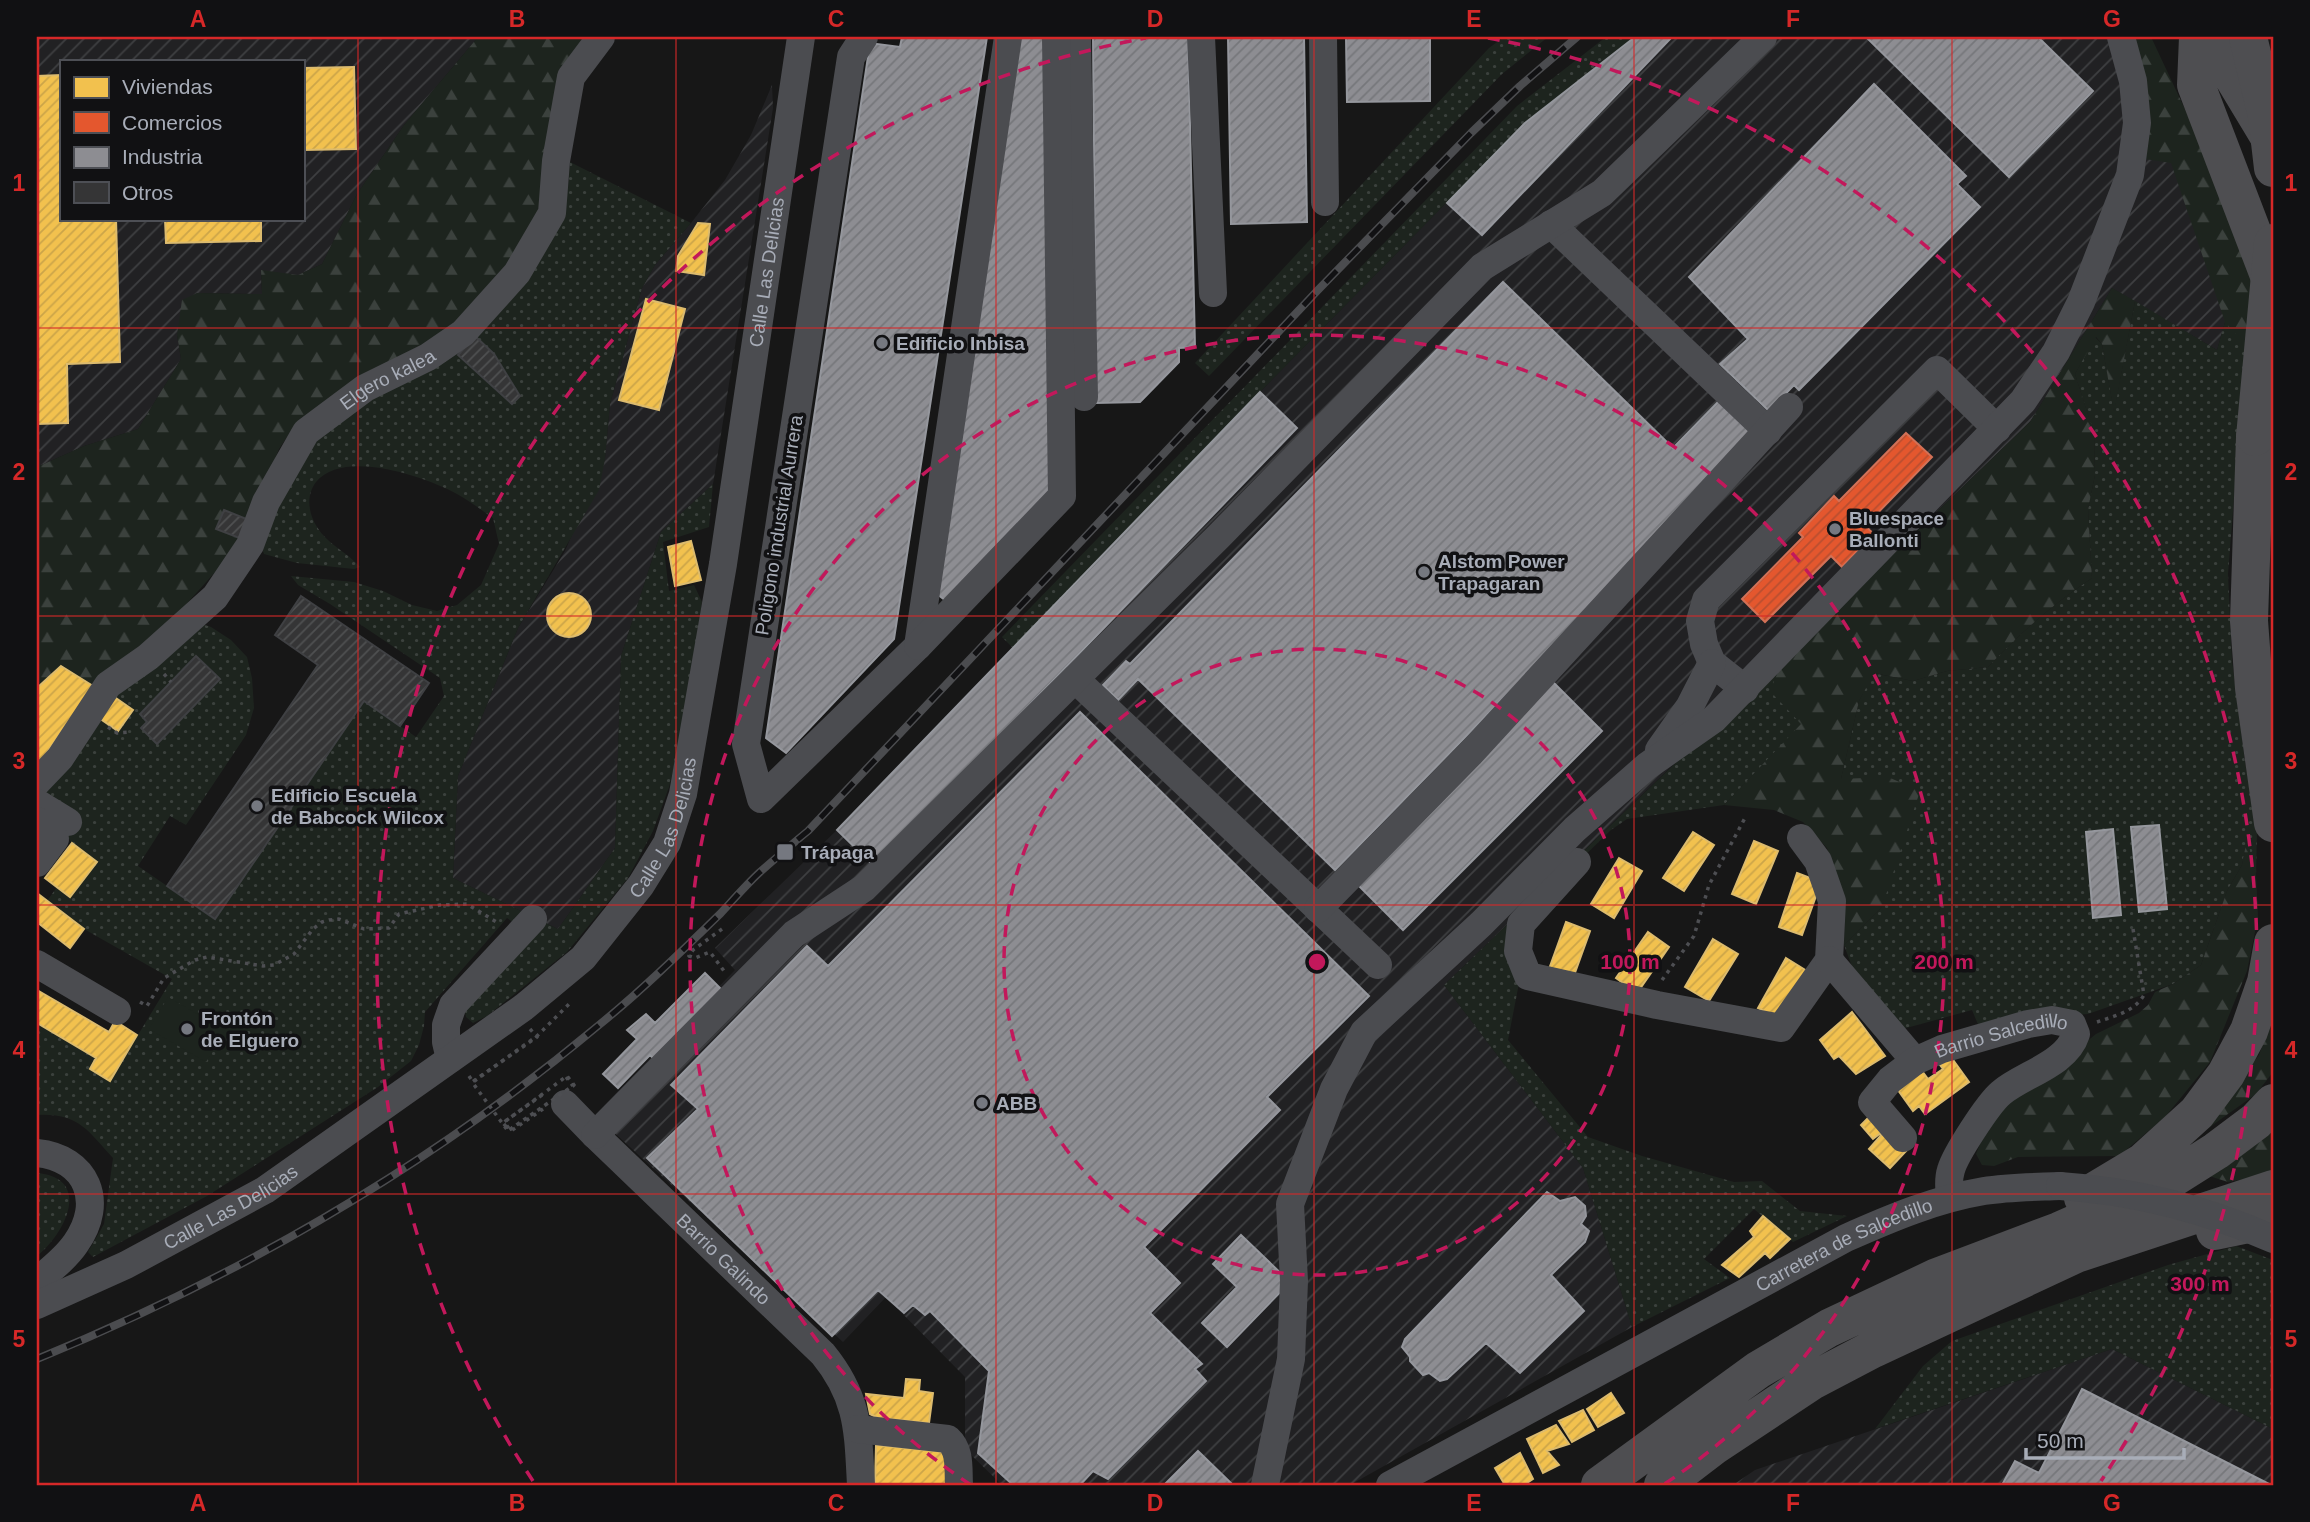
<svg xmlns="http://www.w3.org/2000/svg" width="2310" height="1522" font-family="Helvetica,sans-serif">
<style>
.industrial{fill:url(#industrial-furrows);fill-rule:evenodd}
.grass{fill:url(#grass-dots)}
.forest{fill:url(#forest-firs)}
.park{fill:#1d241e}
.homes{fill:url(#homes-hatch);stroke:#dcbb6e;stroke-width:2}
.shops{fill:url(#shops-hatch);stroke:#d27157;stroke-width:2}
.industry{fill:url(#industry-hatch);stroke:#95979d;stroke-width:2}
.building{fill:url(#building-hatch);stroke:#3f4043;stroke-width:2}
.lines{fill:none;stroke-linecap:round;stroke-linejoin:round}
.path{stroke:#4d4e52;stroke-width:3.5;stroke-dasharray:3.5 5;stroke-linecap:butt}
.minor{stroke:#4b4c50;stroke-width:28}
.highway{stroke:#4e4e51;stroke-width:38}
.rail-casing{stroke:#4b4c4f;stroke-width:8}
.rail{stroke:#111113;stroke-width:5;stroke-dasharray:16;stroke-linecap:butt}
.path-bridge{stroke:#4d4e52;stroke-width:3.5;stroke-dasharray:3.5 5;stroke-linecap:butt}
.minor-bridge{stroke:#4b4c50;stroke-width:28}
.highway-bridge{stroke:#4e4e51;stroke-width:38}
.grid{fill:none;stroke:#d62828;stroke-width:2;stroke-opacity:0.55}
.ring{fill:none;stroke:#c2185b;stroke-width:3.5;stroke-dasharray:12 9}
.poi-dot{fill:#757880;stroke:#111113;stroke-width:2.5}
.labels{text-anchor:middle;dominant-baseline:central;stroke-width:7;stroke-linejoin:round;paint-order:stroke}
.street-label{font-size:19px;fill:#a8adb8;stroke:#111113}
.poi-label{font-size:19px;font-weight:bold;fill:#a8adb8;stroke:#111113;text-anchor:start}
.centre{fill:#c2185b;stroke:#111113;stroke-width:3.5}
.ring-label{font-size:21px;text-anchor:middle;font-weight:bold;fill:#c2185b;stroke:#111113;stroke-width:7;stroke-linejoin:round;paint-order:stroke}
.neatline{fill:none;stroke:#d62828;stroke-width:2.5}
.grid-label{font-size:23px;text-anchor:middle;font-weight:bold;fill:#d62828}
</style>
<defs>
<pattern id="industrial-furrows" width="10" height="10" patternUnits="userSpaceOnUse" patternTransform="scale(1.75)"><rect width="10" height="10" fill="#212123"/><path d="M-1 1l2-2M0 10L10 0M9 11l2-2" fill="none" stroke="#3e3f41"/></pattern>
<pattern id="grass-dots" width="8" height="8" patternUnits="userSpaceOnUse" patternTransform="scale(1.75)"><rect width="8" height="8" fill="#1d241e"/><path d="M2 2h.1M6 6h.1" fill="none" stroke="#3b413d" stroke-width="1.8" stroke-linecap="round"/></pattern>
<pattern id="forest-firs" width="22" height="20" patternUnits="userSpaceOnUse" patternTransform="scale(1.75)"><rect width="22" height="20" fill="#1d241e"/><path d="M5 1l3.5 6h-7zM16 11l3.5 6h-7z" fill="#3b413d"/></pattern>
<pattern id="homes-hatch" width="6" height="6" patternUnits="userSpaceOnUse" patternTransform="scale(1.75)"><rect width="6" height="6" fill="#f2c14e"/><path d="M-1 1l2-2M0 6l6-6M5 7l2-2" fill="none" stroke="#cca549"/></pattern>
<pattern id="shops-hatch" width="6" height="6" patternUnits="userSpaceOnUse" patternTransform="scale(1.75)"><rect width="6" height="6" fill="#e4572e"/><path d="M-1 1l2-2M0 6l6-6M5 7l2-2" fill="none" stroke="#b84e30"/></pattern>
<pattern id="industry-hatch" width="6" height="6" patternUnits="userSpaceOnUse" patternTransform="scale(1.75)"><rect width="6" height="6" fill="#8d8d92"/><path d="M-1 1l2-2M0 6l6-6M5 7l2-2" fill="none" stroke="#76777b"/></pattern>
<pattern id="building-hatch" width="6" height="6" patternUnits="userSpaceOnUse" patternTransform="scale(1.75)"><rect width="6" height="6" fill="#353536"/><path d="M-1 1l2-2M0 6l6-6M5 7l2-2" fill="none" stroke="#4f5051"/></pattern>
</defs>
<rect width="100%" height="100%" fill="#171717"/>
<!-- industrial -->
<path class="industrial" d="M37,37h441l-74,88 -47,69 -35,70 -24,11 -37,-4 1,23 -65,-1 -20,42 4,24 -43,70 -54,17 -47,21zM61,61h242v158h-242z
M1635,37h497l99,264 -14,49 -105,-62 -82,134 -586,563 139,183 49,159 -282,158h-348l-37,-36v-72l-79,-80 -43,45 -248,-227 140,-145 -20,-22 122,-118 423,-438 265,-269z
M772,85l1,23 -60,376 -52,48 -40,124 -6,192 -57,81 -105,-51 5,-102 60,-148 47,-77 40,-92 5,-55 32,-116 13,-23 36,-42 34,-43 26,-45z
M2112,1349l161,80v56h-540l22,-15z"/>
<!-- grass -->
<path class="grass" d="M1504,37h44l-46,37 -293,302 -14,-13 294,-315z
M1606,37h29l-110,86 -265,269 -247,256 -11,-11 515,-531z
M570,162l121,61 -36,42 -13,23 -32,116 -5,55 -6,31 -81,138 -60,148 -5,102 105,51 57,-81 6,-192 40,-124 52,-48 -4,43 -46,15 6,49 25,-6 8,17 -18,123 -15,62 -16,44 -25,47 -61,74 -80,64 -14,7 -7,-6 -2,-11 53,-81 -10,-7 -82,94 -1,14 -5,19 -8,16 -33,26 -171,109 -114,61 -5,-5 16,-28 9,-66c-26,-28 -34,-45 -76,-43v-92l59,35 14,23 62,-102 -88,-50 -37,-28 10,-14 13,9 27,-34 -25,-19 -35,-46 62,-79 20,12 14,-20 -20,-14 86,-73 12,4 20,13 16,17 5,21 2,30 -8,27 -60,90 -16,-9 -32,50 77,53 149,-218 52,36 28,-41 -4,-18 -110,-74 -32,-19 -7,-9 63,6 29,9 29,14 25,6 20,-6 24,-20 18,-41 -6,-26c-12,-8 -23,-17 -36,-24 -31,-17 -113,-46 -141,-12 -10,13 -8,31 1,45 10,17 30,25 43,40l-6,2 -57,-6 -33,-9 -5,-14 46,-91 256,-231 7,-31z
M2135,301l82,49 14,-49 15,45 -18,228 4,86 13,102 12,69 -1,44 -9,-34 -5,24 -15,26 -26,74 -28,19 -85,30 -41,3 -65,17 -10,-24 -73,20 -42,-50 -13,-35 38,-38 -41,-128 18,-78 14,-28 40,8 34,-10 41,-4c32,-34 65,-63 104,-89l-4,-69 7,-34 -1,-41 -19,-60 20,-37 7,7 12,67z
M1783,660l19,64 -78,81 -97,14 -16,11 -96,93 5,55 -12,62 80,97 54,19 92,26 28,-1 38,30 47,5 -54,26 -39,-33 -50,50 26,19 -98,49 -49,-159 -139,-183z
M37,1173c56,5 28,61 0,83z
M2236,1246l37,14v169l-161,-80 -237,80 48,-63 29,-25 216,-76z"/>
<!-- forest -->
<path class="forest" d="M478,37h114l-45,160 -13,34 -81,98 -160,99 -14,21 -37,90 -26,32 -44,49 -79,66 -32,-20 -24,22v-221l47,-21 54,-17 43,-70 -4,-24 5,-35 15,-7 65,1 -1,-24 37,5 24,-11 35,-70 47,-69z
M2128,37h23l39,83 62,154 -6,72 -21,-24 -54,-159 -33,-5z
M2112,288l23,13 -21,112 -12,-69 -6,-7 -21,37 19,59 1,42 -7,34 4,69c-39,26 -72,55 -104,89l-41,4 -34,10 -39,-8 -15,28 -18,78 47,-2 32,14 -38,116 -38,38 1,-41 -18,-56 -24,-26 -29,-12 -50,-5 77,-81 -31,-33 13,-31 247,-238z
M2247,839l9,36 2,42 -11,54 -37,91 -45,55 -46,39 -101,1 -24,9 -12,-1 -6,-11 6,-15 22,-36 54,-38 38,-31 43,-21 9,-8 7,-13 18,-8 28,-19 26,-74 15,-26z
M2273,1017v55l-17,22 -49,35 52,-74z
M2273,1130v40l-16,7 -29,5 -22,-7z"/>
<!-- park -->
<path class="park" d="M168,997l57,33 -19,32 -57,-33z"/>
<!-- homes -->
<path class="homes" d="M354,67l2,82 -53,1v-82z
M61,75v144h55l4,143 -53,2 1,59 -31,1v-348z
M165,219h96v22l-95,2z
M698,223l12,1 -6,51 -28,-4 2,-15z
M646,299l39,10 -26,101 -40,-10z
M691,541l10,39 -26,6 -7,-39z
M547 615a22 22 0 1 1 44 0a22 22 0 1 1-44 0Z
M61,666l32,20 -56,81v-79z
M113,696l20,14 -15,21 -19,-13z
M1693,832l21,13 -30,46 -21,-13z
M1754,841l24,10 -22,53 -24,-10z
M72,843l25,19 -27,35 -25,-19z
M1619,858l23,13 -28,47 -23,-14z
M1797,873l24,9 -19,53 -23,-8z
M37,893l47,36 -14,19 -33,-26z
M1566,922l24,9 -18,50 -24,-9z
M1648,932l21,15 -32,46 -21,-15z
M1713,939l25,15 -29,47 -24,-14z
M1786,958l21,13 -27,48 -22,-11z
M37,990l72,42 6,-11 22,14 -27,46 -20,-12 6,-11 -59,-35z
M1852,1012l33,44 -29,18 -17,-18 -5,3 -14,-19z
M1951,1057l18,25 -44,32 -6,-8 -6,5 -18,-25 24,-19 9,12 15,-10 -3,-4z
M1870,1116l12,16 -9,7 -12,-14z
M1884,1132l22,19 -16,17 -21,-19z
M1763,1216l27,23 -20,19 -5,-5 -26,24 -17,-12 32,-28 -4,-6z
M906,1379l14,1 -1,11 14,2 -4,30 -51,-5 -8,-4 -4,-20 38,4z
M1611,1393l13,20 -26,14 -11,-18z
M1583,1410l11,20 -22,12 -13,-21z
M1556,1425l13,19 -22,7 12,14 -16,8 -16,-34z
M876,1445l68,7 6,33h-75z
M1520,1453l13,26 -9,6h-19l-10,-17z"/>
<!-- shops -->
<path class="shops" d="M1906,433l26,24 -67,69 9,8 -32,33 -11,-11 -66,66 -23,-23 61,-62 -4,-4 35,-37 5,5z"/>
<!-- industry -->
<path class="industry" d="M902,37h85l-93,602 -108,114 -20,-15 104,-695 30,4z
M1019,37h29l3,463 -101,104 -13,-10z
M1093,37h95l7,310 -16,1v14l-39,40 -44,1z
M1228,37h76l3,185 -76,2z
M1346,37h84v64l-83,1z
M1635,37h37l-190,198 -35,-32 78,-80z
M1866,37h172l55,54 -84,86z
M1874,84l92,92 -9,8 23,23 -181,183 -5,-5 -25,26 -49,-47 28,-25 -59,-62z
M1503,282l170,166 47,-48 33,31 -39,52 -379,387 -197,-191 -20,21 -15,-15 23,-24 4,3z
M1260,392l37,36 -423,438 -37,-36z
M1550,679l52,52 -199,199 -52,-52z
M1080,712l289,284 -102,101 13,13 -136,137 36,36 -30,30 52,51 -7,5 11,12 -98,98 -15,-8 -13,14h-67l-35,-32 11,-82 -59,-60 -5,4 -12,-10 -9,8 -26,-23 -46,46 -185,-178 51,-49 -27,-24 136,-139 21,20z
M2159,825l8,84 -28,3 -8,-85z
M2113,829l8,86 -28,3 -7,-86z
M705,973l17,17 -68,69 -4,-4 -32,33 -15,-14 34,-35 -10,-9 19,-16 9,9z
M1547,1192l13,9 15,-4 10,9 1,10 -5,8 8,7 -4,11 -34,33 33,36 -64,62 -34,-30 -39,36 -7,2 -11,-8 -6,2 -13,-14v-4l-8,-10 3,-8z
M1241,1235l49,47 -63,65 -25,-24 35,-36 -24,-23z
M2082,1389l189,96h-269l13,-24 24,12z
M1198,1451l35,34h-69z"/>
<!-- building -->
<path class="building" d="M475,336l19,18 26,42 -8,8 -54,-49z
M224,510l25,10 -7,19 -26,-10z
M301,596l128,87 -29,43 -36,-25 -149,218 -48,-33 151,-221 -43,-30z
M196,656l24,23 -63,65 -16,-16 6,-6 -7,-8z"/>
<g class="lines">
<!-- path -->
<path class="path" d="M164,674l7,8
M108,727l9,6 13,-1
M722,929l-29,21 -4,6 6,2 15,-6 14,19
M1662,980l32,-44 15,-51 36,-67
M140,1002l7,4 17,-28 31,-18 12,-3 56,9 11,-1 20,-11 19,-25 9,-7 7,-2 10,-1 25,10 25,-1 10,-14 41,-9 27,-1 31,19
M2097,1022c17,-6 37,-10 47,-27l-11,-66
M469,1076l4,6 64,-46 33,-33
M542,1095l-38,27 7,9 32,-22"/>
<!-- minor -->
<g class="minor">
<path d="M864,37l-13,20 -105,687 15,55 157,-153 90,-609"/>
<path d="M1077,37l7,360"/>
<path d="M1201,37l12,256"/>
<path d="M1323,37l2,165"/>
<path d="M1551,224l217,207"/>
<path d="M918,646l144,-150 -6,-459"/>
<path d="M1075,679l303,286"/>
<path d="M1745,689l-33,-26 -8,-19 -4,-23 6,-21 231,-230 60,59"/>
<path d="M1659,750l31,-44 22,-43"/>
<path id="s1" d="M37,782l23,-24 48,-73 40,-28 67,-60 35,-52 16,-43 40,-70 59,-44 63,-31 35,-24 54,-60 35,-60 4,-52 15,-84 30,-40"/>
<path d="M37,803l31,19"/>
<path d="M37,821l18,18 -18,24"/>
<path d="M1577,862l-56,62 -3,27 10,25 129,29 124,23 48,-68 3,-59 -14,-40 -17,-23"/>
<path d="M1318,909l152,-155 319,-347"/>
<path d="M1829,960l86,101"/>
<path d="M37,964l80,47"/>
<path d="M450,1059l-4,-17v-17l7,-20 80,-86"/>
<path id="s2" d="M565,1104l30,31 228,219c36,44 35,77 38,131"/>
<path d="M595,1135l199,-201 70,-46 355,-352 263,-269 120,-74 161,-156"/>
<path id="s3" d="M1903,1138l-31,-36 18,-22 25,-19 27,-12 86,-25 24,-4 20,4 4,10c-10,31 -53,40 -75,59 -13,11 -46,62 -50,77 -3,9 -2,19 -1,27"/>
<path d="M37,1153c50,5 68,49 39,90 -10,15 -26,27 -39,38"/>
<path id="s4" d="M37,1305l89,-40 139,-75 259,-183 59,-49 58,-73 26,-42 16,-49 40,-230 78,-527"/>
<path d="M858,1429l90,10c13,12 10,30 11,46"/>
<path d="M1265,1485l26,-126 3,-78 -4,-77 44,-115 30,-57 117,-108 94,-95 72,-63 67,-47 309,-318 33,-49 25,-50 49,-127 7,-52 -4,-42 -12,-44"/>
<path id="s5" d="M1390,1485l456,-247c45,-20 90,-39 138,-47 25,-4 51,-4 76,-5"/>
</g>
<!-- highway -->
<path class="highway" d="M2198,37l-2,48 77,201
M2205,37l19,25 44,73
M2255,437l-6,184 5,67 19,135
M2083,1198l60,-36 54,-49 29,-39 23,-43 17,-49 7,-39
M2215,1231l58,-12
M1600,1485l158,-115 71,-42 108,-51 122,-46 100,-44 57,-36 40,-30 17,-18
M1663,1485l51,-39 98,-65 61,-32 203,-95 197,-65"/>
<!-- rail casing -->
<g class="rail-casing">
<path id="rail" d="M37,1359c203,-83 393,-193 562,-334 42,-34 82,-73 121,-111 13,-14 26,-29 40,-42 16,-14 32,-28 48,-41l510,-541 153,-157 49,-47 57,-49"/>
</g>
<!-- rail -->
<use href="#rail" class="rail"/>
<!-- path-bridge -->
<path class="path-bridge" d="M530,1029l7,8 -65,45 36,49 66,-46 -7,-9 -64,47 6,7 64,-44 -7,-9"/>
<!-- minor-bridge -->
<path class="minor-bridge" d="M2060,1186c75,5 145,23 213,53"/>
<!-- highway-bridge -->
<path class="highway-bridge" d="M2248,37l19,79 6,52
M2255,437l18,-194"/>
</g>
<!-- grid -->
<path class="grid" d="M358,37v1448M676,37v1448M996,37v1448M1314,37v1448M1634,37v1448M1952,37v1448M37,328h2236M37,616h2236M37,905h2236M37,1194h2236"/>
<!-- distance rings -->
<g class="ring">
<circle cx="1317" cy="962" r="313"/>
<path d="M971 1485A627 627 0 1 1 1663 1485"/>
<path d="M533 1481A940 940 0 0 1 1146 38M1488 38A940 940 0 0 1 2101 1481"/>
</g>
<!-- markers -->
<g class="poi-dot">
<circle cx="882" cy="343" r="7"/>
<circle cx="1835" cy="529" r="7"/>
<circle cx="1424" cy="572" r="7"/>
<circle cx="257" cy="806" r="7"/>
<rect x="776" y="843" width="18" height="18" rx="3.5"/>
<circle cx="187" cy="1029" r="7"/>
<circle cx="982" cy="1103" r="7"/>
</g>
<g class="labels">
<!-- street labels -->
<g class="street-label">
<text stroke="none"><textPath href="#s4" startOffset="1372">Calle Las Delicias</textPath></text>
<text stroke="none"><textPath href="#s1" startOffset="546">Elgero kalea</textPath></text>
<text transform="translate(779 525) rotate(-81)">Poligono industrial Aurrera</text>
<text stroke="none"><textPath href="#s4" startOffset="805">Calle Las Delicias</textPath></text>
<text stroke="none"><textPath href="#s3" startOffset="198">Barrio Salcedillo</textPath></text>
<text stroke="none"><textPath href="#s4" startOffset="217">Calle Las Delicias</textPath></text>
<text stroke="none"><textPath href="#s5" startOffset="514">Carretera de Salcedillo</textPath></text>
<text stroke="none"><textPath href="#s2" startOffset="222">Barrio Galindo</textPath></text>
</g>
<!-- poi labels -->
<g class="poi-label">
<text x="896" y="343">Edificio Inbisa</text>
<text x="1849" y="518">Bluespace<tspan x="1849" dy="22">Ballonti</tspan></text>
<text x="1438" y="561">Alstom Power<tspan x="1438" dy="22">Trapagaran</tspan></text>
<text x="271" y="795">Edificio Escuela<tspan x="271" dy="22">de Babcock Wilcox</tspan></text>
<text x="801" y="852">Trápaga</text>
<text x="201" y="1018">Frontón<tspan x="201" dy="22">de Elguero</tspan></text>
<text x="996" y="1103">ABB</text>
</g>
</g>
<circle cx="1317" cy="962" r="10" class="centre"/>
<g class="ring-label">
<text x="1630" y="969">100 m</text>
<text x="1944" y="969">200 m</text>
<text x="2200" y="1291">300 m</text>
</g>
<!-- border -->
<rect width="2310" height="1522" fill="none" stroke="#111113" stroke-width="77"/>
<!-- legend -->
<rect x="60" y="60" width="245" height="161" fill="#111113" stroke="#4d4f55" stroke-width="2"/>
<rect x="74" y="77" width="35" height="21" fill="#f2c14e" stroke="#4d4f55" stroke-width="2"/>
<text x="122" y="94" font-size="21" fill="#a8adb8">Viviendas</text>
<rect x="74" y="112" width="35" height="21" fill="#e4572e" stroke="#4d4f55" stroke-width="2"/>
<text x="122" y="130" font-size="21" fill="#a8adb8">Comercios</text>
<rect x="74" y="147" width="35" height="21" fill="#8d8d92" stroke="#4d4f55" stroke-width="2"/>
<text x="122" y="164" font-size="21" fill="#a8adb8">Industria</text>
<rect x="74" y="182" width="35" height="21" fill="#353536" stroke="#4d4f55" stroke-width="2"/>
<text x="122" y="200" font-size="21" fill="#a8adb8">Otros</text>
<!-- scale -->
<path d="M2026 1448v10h158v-10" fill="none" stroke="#a8adb8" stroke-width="3.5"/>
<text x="2037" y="1448" font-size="21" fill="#a8adb8" stroke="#111113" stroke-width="5" paint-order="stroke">50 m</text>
<rect x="38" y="38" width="2234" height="1446" class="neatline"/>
<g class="grid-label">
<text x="198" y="27">A</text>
<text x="517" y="27">B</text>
<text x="836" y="27">C</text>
<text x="1155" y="27">D</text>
<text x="1474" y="27">E</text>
<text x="1793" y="27">F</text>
<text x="2112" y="27">G</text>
<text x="19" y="191">1</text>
<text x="2291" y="191">1</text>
<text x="19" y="480">2</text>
<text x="2291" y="480">2</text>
<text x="19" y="769">3</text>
<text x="2291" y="769">3</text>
<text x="19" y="1058">4</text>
<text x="2291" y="1058">4</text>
<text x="19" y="1347">5</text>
<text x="2291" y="1347">5</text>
<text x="198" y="1511">A</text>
<text x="517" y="1511">B</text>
<text x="836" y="1511">C</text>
<text x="1155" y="1511">D</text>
<text x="1474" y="1511">E</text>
<text x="1793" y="1511">F</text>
<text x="2112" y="1511">G</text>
</g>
</svg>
